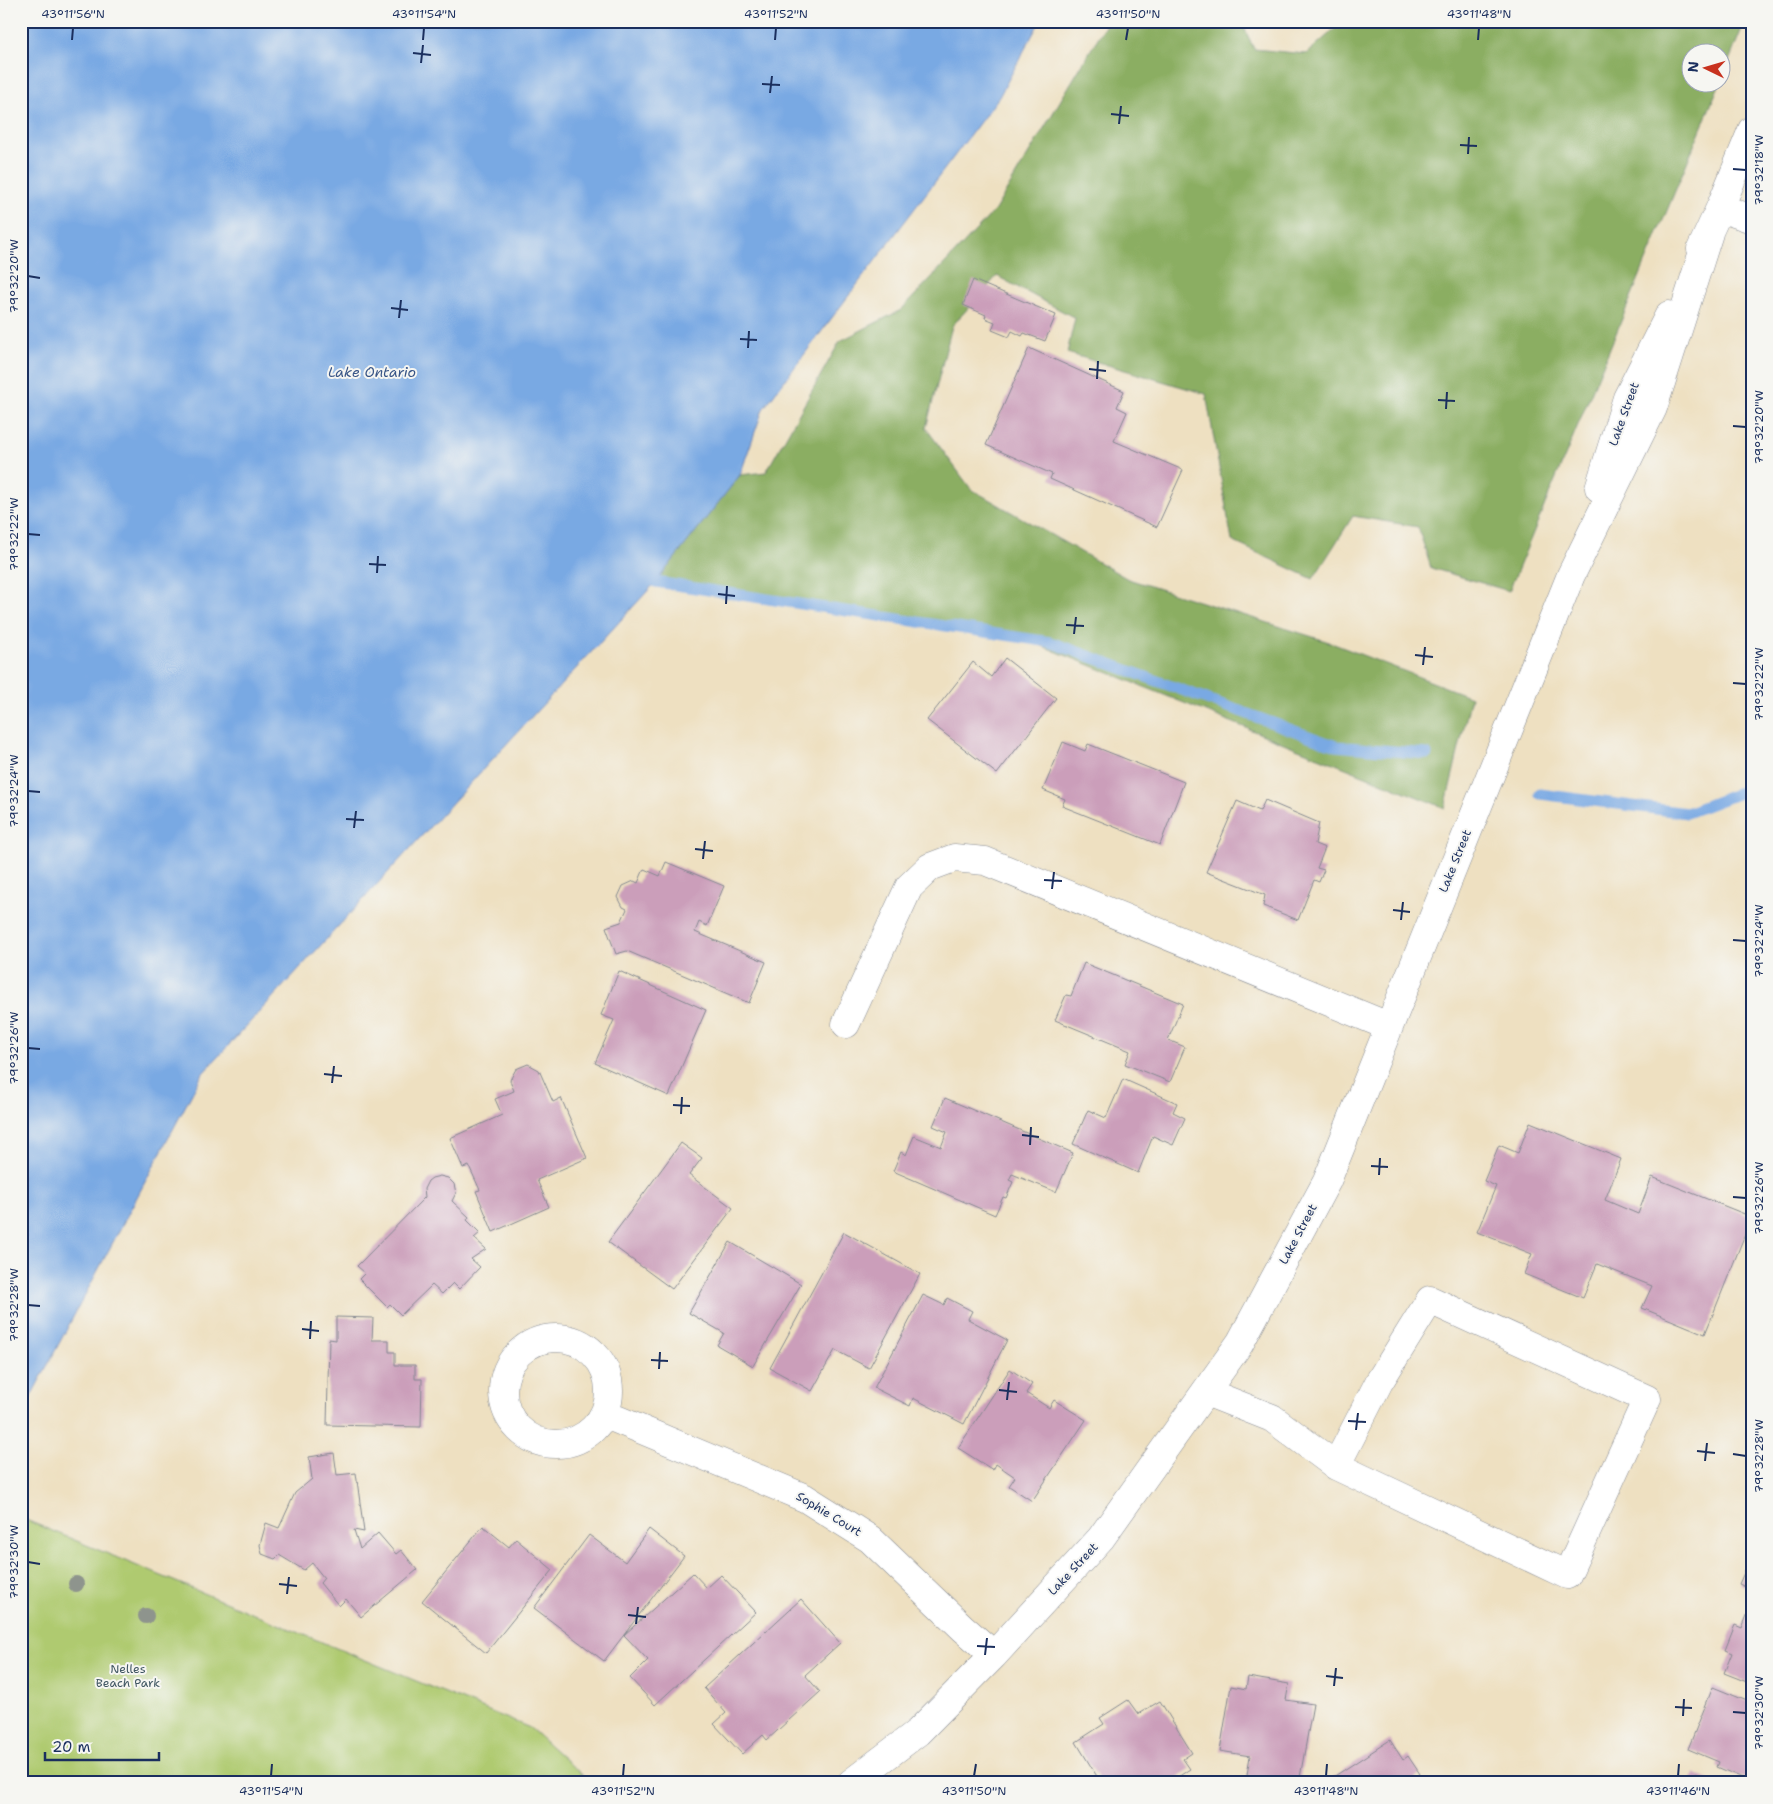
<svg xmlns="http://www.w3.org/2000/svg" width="1773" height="1804" font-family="'Shantell Sans',sans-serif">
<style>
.green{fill:#afca70;stroke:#657c67}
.forest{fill:#8bae62;stroke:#536e60}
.water{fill:#79a9e3;stroke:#4a6ca0}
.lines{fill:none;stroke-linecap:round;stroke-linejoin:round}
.stream{stroke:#79a9e3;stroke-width:11}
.building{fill:#cb9eba}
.minor-casing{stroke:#848890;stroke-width:29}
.minor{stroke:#fff;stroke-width:28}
.tree{fill:#8e948d}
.ticks{fill:none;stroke:#1b2f5e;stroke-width:2}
.labels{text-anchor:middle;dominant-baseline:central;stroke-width:4;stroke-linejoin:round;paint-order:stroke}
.street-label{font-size:12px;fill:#1b2f5e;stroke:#f6f6f2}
.park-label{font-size:12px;fill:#405662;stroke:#f6f6f2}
.water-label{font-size:14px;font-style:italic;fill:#375486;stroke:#f6f6f2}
.neatline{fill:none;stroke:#1b2f5e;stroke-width:2}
.ticks-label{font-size:12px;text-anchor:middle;fill:#1b2f5e}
</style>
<rect width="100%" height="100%" fill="#f6f6f2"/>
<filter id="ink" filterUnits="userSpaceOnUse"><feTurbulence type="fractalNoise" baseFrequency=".02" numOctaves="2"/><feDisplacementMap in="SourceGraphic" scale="10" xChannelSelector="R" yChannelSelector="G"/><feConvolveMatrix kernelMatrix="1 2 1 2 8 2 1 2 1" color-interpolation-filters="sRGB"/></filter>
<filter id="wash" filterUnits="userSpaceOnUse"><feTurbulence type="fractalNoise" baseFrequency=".0096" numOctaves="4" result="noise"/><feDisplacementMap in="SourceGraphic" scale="20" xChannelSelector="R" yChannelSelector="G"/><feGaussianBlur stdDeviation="1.12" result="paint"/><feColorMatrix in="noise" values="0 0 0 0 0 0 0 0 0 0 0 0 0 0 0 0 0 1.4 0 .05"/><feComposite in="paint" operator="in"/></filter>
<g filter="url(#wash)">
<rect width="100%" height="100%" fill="#eee0c1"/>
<!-- green -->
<path class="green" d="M21,1518l509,210 61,55h-570z"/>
<!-- forest -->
<path class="forest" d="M1108,21h133l13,28 52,5 38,-33h401l-24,60 -1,-29h-30v30l30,1 -211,508 -78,-23 -13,-41 -65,-11 -40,63 -81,-38 -26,-147 -139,-41 8,-35 -78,-42 -45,50 -26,102 45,61 157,90 198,62 145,56 -26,111 -425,-171 -364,-55 84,-107 26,-3 74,-131 61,-31 94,-100z"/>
<!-- water -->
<path class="water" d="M21,21h1019l-41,76 -236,312 -23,66 -84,107 -453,491 -182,342z"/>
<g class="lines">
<!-- stream -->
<path class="stream" d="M656,582l394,60 286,104 91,8
M1540,794l147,19 65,-25"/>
</g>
<g id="blocks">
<!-- building -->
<path class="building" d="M973,280l83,35 -11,26 -21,-8 -2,3 -10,-5 -3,6 -17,-7 3,-8 -10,-4 1,-3 -23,-10z
M1029,348l95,43 -7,16 10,5 -13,29 69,29 -26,57 -107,-48 2,-5 -66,-29z
M1005,658l51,40 -59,76 -70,-54 46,-58 18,15z
M1063,742l22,9 3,-7 96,38 -24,63 -98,-39 3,-7 -22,-9z
M1265,800l54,23 -4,21 10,4 -8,20 7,2 -5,12 -5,-2 -16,40 -35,-14 2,-11 -59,-23 31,-71 23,10z
M666,862l58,24 -17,40 -8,-4 -4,10 71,30 -17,41 -122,-52 -11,3 -10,-27 15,-5 6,-13 -4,-2 -5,-10 5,-11 11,-5 4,2 6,-14 16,7z
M1084,963l99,41 -15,36 17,7 -15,35 -45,-18 5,-13 -75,-31 11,-25 5,1z
M619,971l87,39 -37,86 -74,-33 19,-43 -13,-5z
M528,1064l11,6 14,32 8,-4 26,60 -50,22 12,27 -56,25 -17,-41 4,-1 -11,-24 -6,2 -13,-30 52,-23 -7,-16 19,-8 -4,-11 6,-11z
M1123,1079l54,24 -4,9 12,6 -12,27 -20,-9 -15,37 -65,-29 15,-34 18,8z
M945,1098l128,55 -17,39 -44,-18 -3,6 4,2 -7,16 -3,-1 -8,18 -102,-44 8,-19 5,3 8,-19 27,11 6,-15 -14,-6z
M1530,1122l91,37 -16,41 33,14 14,-37 100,40 -47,117 -63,-26 10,-22 -55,-22 -14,34 -59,-24 8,-20 -55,-22 19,-46 -12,-5 15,-36 19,8z
M681,1143l21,15 -13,17 44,33 -61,81 -64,-47z
M440,1176l8,2 6,6 2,9 -4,8 17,16 -2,3 13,13 -6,5 12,11 -15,10 9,8 -21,22 -6,-6 -11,11 -10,-9 -31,30 -11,-11 -3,3 -28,-28 6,-6 -8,-7 68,-69 -1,-8 4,-8 4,-3z
M844,1232l76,42 -51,94 -34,-18 -23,41 -42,-23z
M730,1242l71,42 -48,82 -36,-21 7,-12 -35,-20z
M923,1295l21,10 3,-7 25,13 -4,8 39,21 -43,84 -51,-26 -3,8 -36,-18z
M336,1317l37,1 -1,22h17v12h6v13h20v14h7l-1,48 -94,-2 2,-86 7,1z
M1010,1369l22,15 -6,9 23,15 5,-8 32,20 -54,81 -23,-15 6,-9 -19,-13 -3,6 -35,-22z
M334,1453l3,22 19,-2 8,59 -10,-2 6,19 18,-16 18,21 5,-4 16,20 -56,47 -15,-18 -7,7 -19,-23 4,-5 -12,-15 -8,7 -25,-15 -4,4 -13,-5 -2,-9 6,-22 13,5 16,-35 17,-14 -3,-22z
M483,1526l26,21 7,-8 37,31 -67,83 -64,-52z
M649,1529l35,27 -80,105 -70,-53 55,-73 36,27z
M1752,1555v35l-13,-6z
M693,1573l14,15 14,-13 35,37 -101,93 -25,-27 18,-18 -24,-25z
M801,1599l39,44 -35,32 15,17 -53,48 -4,-5 -21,19 -28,-30 12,-11 -22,-25z
M1748,1613l4,1v70l-28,-11 8,-20 -7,-3 10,-25 7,3z
M1248,1677l41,7 -3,16 27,4 -14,79 -52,-8 3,-19 -30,-5 11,-65 15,3z
M1713,1687l39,16v79l-35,-15 2,-5 -31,-13z
M1128,1700l10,14 22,-13 32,52 -9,6 7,10 -21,14h-68l-25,-41 28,-18 -4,-6z
M1390,1740l13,20 5,-4 12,18 -5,4 3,5h-94z
M1694,1773l23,10h-27z"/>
</g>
</g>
<g filter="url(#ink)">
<use href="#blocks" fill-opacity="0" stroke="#848890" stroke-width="1"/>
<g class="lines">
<!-- minor casing -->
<g class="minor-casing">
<path id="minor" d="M1720,208l32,11
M1701,249l19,-41 32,-78
M1599,488l28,-90 42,-83
M846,1024l63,-137 21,-20 24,-9 31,3 403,165
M503 1391a53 53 0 1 1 106 0a53 53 0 1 1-106 0Z
M1206,1392l66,26 64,48 231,109 80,-176 -217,-99 -51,82 -43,84
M604,1414l201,84 65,41 93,89 31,27
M851,1783l67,-51 76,-77 107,-117 139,-195 87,-162 244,-606 82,-167 56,-175"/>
</g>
<!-- minor -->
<use href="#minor" class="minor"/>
</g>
<!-- trees -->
<g class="tree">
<circle cx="76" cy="1584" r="8"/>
<circle cx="146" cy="1616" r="8"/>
</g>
</g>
<!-- ticks -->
<path class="ticks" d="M72,40l1,-12M423,40l1,-12M775,40l1,-12M1126,40l2,-12M1478,40l1,-12M413,53l18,2M421,63l2,-18M762,84l18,1M770,93l2,-17M1111,114l18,2M1119,124l2,-18M1460,145l17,1M1468,154l1,-17M1733,169l13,1M28,276l12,2M391,308l17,2M399,318l2,-18M740,339l17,1M748,348l1,-17M1089,369l17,2M1097,379l1,-18M1438,400l17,1M1446,409l1,-17M1733,426l13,1M28,534l12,1M369,564l17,1M377,573l1,-17M718,594l17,2M726,604l1,-18M1066,625l18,1M1074,634l2,-17M1415,655l18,2M1423,665l2,-18M1733,683l13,1M28,791l12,1M346,819l18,1M354,828l2,-17M695,849l18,2M703,859l2,-18M1044,880l18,1M1052,889l2,-17M1393,910l17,2M1401,920l2,-18M1733,940l13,1M28,1048l12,1M324,1074l18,2M332,1083l2,-17M673,1105l17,1M681,1114l1,-17M1022,1135l17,2M1030,1145l1,-18M1371,1166l17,1M1379,1175l1,-17M1733,1197l13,1M28,1305l12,1M302,1329l17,2M310,1339l1,-18M651,1360l17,1M659,1369l1,-17M999,1390l18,2M1007,1400l2,-18M1348,1421l18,1M1356,1430l2,-17M1697,1451l18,2M1733,1454l13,2M1705,1461l2,-18M28,1562l12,2M279,1584l18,2M287,1594l2,-17M628,1615l18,2M636,1624l2,-17M977,1646l18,1M985,1655l2,-17M1326,1676l17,2M1334,1686l2,-18M1675,1707l17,1M1733,1712l13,1M1683,1716l1,-17M271,1776l1,-12M623,1776l1,-12M974,1776l2,-12M1326,1776l1,-12M1678,1776l1,-12"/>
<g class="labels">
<!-- street labels -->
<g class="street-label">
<text transform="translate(1624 414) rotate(-70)">Lake Street</text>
<text transform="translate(1455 861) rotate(-68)">Lake Street</text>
<text transform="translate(1298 1234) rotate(-62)">Lake Street</text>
<text transform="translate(829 1514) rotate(31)">Sophie Court</text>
<text transform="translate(1073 1569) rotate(-47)">Lake Street</text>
</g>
<!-- park labels -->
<g class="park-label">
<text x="128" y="1669">Nelles<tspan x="128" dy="14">Beach Park</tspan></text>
</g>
<!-- water labels -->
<g class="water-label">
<text x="372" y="372">Lake Ontario</text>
</g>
</g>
<!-- margin -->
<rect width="1773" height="1804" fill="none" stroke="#f6f6f2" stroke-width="55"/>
<!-- north arrow -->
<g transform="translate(1706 68) rotate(275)"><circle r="24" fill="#f6f6f2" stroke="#9ea6b7"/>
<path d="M0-4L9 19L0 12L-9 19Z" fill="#c8321e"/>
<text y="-8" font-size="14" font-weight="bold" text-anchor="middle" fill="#1b2f5e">N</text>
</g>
<!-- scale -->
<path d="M45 1752v8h114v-8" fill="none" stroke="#1b2f5e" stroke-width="2.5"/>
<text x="52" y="1752" font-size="15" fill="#1b2f5e" stroke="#f6f6f2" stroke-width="4" paint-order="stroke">20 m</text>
<rect x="28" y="28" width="1718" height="1748" class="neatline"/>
<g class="ticks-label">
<text x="73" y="18">43°11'56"N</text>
<text x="424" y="18">43°11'54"N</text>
<text x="776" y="18">43°11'52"N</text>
<text x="1128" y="18">43°11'50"N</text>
<text x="1479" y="18">43°11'48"N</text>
<text transform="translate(1759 170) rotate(-90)" y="4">79°32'18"W</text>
<text transform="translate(14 276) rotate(-90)" y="4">79°32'20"W</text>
<text transform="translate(1759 427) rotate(-90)" y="4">79°32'20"W</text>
<text transform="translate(14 534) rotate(-90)" y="4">79°32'22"W</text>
<text transform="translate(1759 684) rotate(-90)" y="4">79°32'22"W</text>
<text transform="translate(14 791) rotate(-90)" y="4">79°32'24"W</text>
<text transform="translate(1759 941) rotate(-90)" y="4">79°32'24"W</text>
<text transform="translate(14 1048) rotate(-90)" y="4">79°32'26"W</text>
<text transform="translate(1759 1198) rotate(-90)" y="4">79°32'26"W</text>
<text transform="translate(14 1305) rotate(-90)" y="4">79°32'28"W</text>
<text transform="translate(1759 1456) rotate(-90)" y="4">79°32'28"W</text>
<text transform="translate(14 1562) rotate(-90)" y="4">79°32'30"W</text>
<text transform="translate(1759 1713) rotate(-90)" y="4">79°32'30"W</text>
<text x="271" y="1795">43°11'54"N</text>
<text x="623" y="1795">43°11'52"N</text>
<text x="974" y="1795">43°11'50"N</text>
<text x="1326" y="1795">43°11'48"N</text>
<text x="1678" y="1795">43°11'46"N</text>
</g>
</svg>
